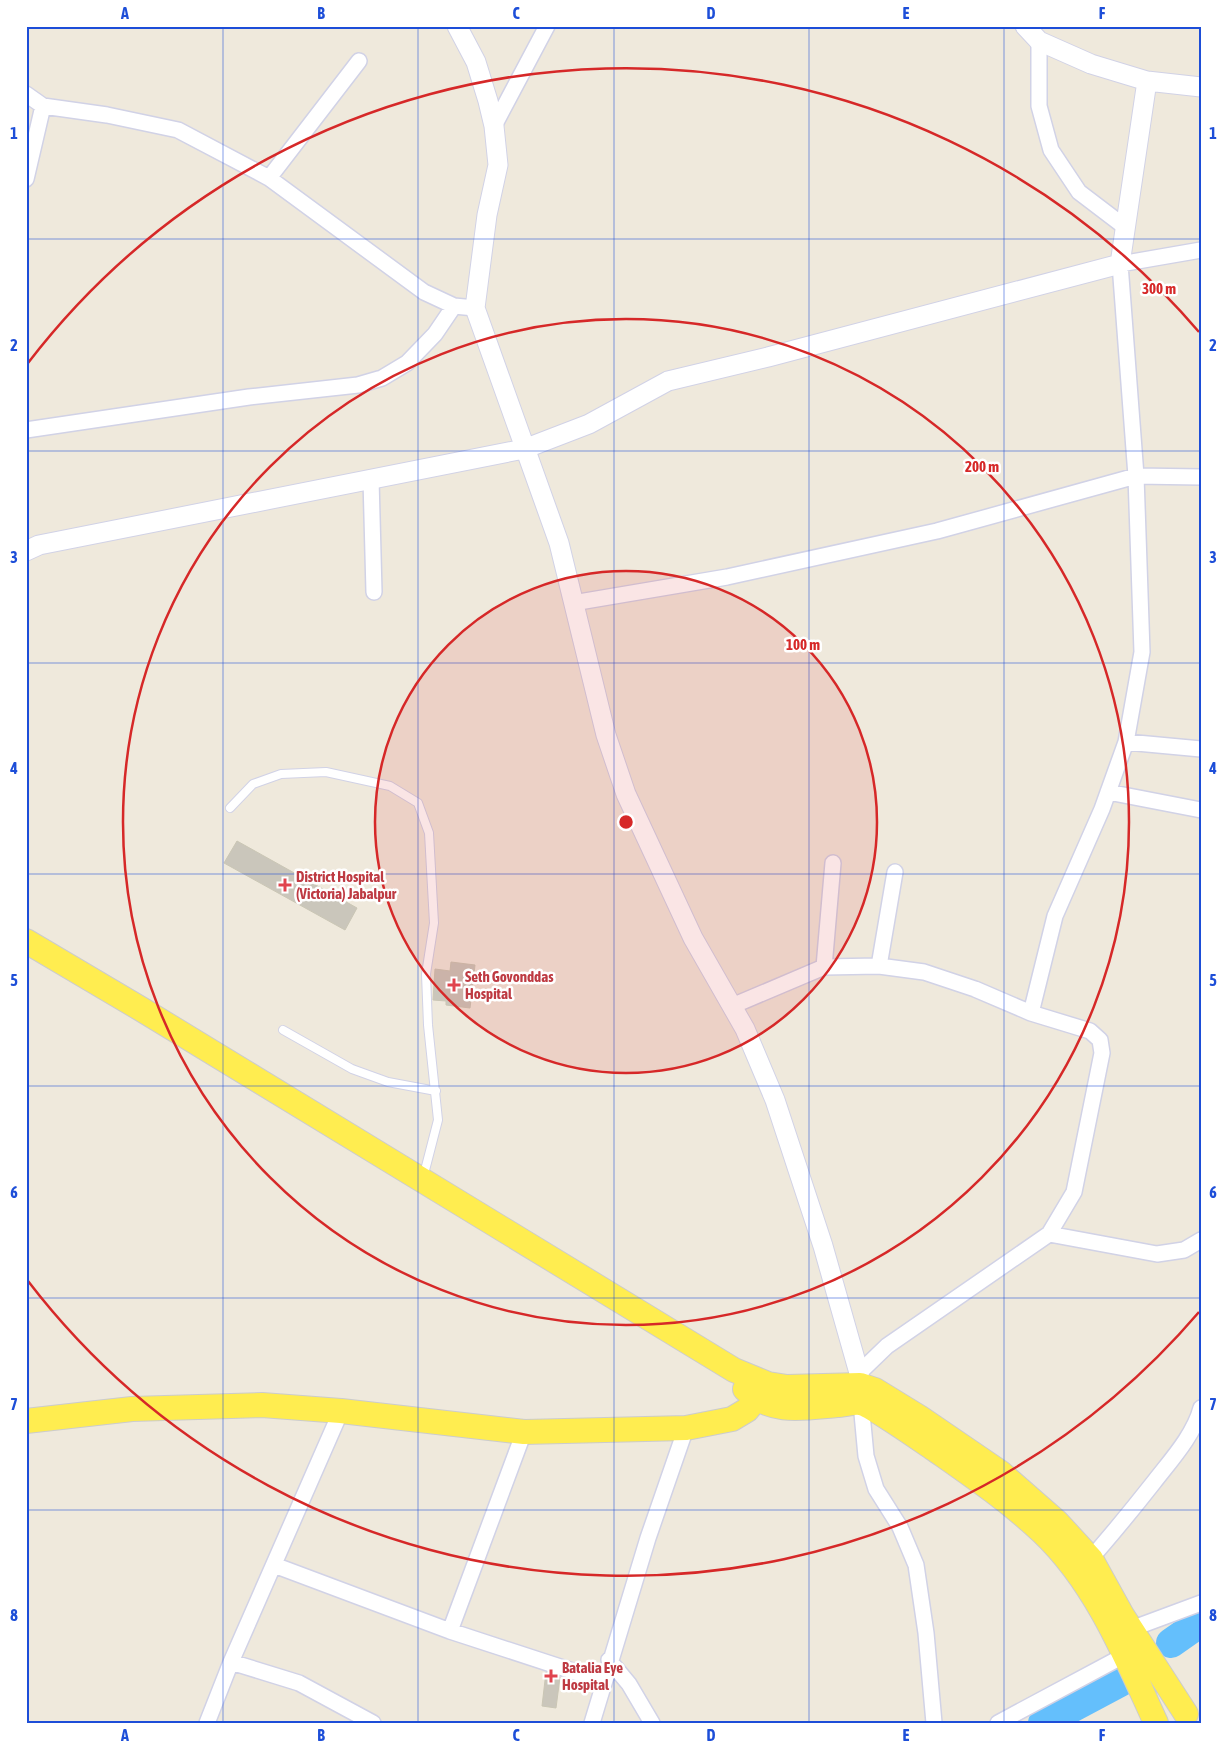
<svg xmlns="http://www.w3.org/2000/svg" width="1227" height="1749" font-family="'Asap Condensed',sans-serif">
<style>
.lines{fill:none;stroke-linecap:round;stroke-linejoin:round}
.river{stroke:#64bffc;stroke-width:30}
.building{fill:#cac6bb;stroke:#cac6b5}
.service-casing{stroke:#d1d2e6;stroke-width:10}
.minor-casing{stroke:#d1d2e6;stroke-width:18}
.tertiary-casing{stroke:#d1d2e6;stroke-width:21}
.primary-casing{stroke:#ccc;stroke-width:26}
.service{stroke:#fff;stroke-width:8}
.minor{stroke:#fff;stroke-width:15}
.tertiary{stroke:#fff;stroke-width:19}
.primary{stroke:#ffed50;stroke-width:24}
.grid{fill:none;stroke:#1d4ed8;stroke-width:1;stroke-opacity:0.55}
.ring{fill:none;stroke:#d62828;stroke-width:2.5}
.health-dot{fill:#e0444e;stroke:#fff;stroke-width:2}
.labels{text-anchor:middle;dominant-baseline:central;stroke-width:5;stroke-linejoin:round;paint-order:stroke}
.health-label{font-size:15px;font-weight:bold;fill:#be3a42;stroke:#fff;text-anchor:start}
.centre{fill:#d62828;stroke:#fff;stroke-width:2.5}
.ring-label{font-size:15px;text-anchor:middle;font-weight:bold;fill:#d62828;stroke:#fff;stroke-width:5;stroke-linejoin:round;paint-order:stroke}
.neatline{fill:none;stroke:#1d4ed8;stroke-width:2}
.grid-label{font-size:16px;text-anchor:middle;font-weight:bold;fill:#1d4ed8}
</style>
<rect width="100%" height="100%" fill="#efe9dc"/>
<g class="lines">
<!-- river -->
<path class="river" d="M1171,1643l30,-21
M1043,1723l77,-41"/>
</g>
<!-- building -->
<path class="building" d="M237,841l120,67 -12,22 -121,-67z
M451,962l24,3 -5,43 -24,-3v-4l-13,-1 2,-31 15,2z
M546,1672l14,5 -4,31 -14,-2z"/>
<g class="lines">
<!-- service casing -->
<g class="service-casing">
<path id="service" d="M230,808l23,-24 28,-10 45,-2 64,14 28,17 11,30 5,90 -8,51 2,51 10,95 -15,58
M283,1030l69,39 36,13 48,9"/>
</g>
<!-- minor casing -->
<g class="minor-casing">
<path id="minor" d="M1039,41v65l12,44 28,42 46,35
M26,94l17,12 64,9 71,15 91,48 155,114 30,14 21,2
M494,126l53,-100
M269,178l90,-117
M26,179l17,-73
M26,430l223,-33 109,-12 24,-7 25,-15 28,-29 19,-28
M371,479l3,113
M573,603l154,-26 210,-46 199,-55 65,1
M1126,742l75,7
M1108,792l93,18
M879,966l16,-94
M824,967l9,-104
M732,1006l92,-39 55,-1 45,6 51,17 56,24
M1049,1234l108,20 27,-4 17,-10
M859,1373l28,-27 162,-112 25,-42 28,-139 -2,-13 -10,-9 -59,-18 24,-97 47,-107 24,-67 16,-90 -6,-176 -16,-212 81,-14
M861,1403l5,53 10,33 24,38 16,38 10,68 8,90
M341,1411l-110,251 68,21 74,40
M274,1565l176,66 153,50
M1085,1565c24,-27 47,-55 69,-83 17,-22 40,-47 47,-74
M1131,1629l70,-26
M450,1631l74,-199
M609,1660l20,24 23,39
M207,1723l24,-61
M592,1723l56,-185 38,-110
M998,1723l127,-68"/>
</g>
<!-- tertiary casing -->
<g class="tertiary-casing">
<path id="tertiary" d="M457,26l19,36 12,39 6,25 4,39 -11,50 -12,93 84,235 47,192 20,59 67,144 52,91 30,71 48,146 36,127 1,24
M1025,26l14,15 52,23 56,17 54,6
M26,551l13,-6 485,-96 65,-25 79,-43 100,-24 352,-93 27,-183"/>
</g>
<!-- primary casing -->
<g class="primary-casing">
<path id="primary" d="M26,941l115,68 593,361 34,14 19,3 73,-2 15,5 44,27 82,56 56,49 34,37 31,56 64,99
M745,1389c26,26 59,19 92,16 7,0 16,-3 23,-2 11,2 62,38 74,46 37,26 75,52 108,83 54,51 84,125 114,191
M26,1421l106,-12 130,-4 79,6 183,21 162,-4 46,-9 15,-9 21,-26"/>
</g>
<!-- service -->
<use href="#service" class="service"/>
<!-- minor -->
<use href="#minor" class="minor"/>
<!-- tertiary -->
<use href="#tertiary" class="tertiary"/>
<!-- primary -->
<use href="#primary" class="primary"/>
</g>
<!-- grid -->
<path class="grid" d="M223,26v1697M418,26v1697M614,26v1697M809,26v1697M1004,26v1697M26,239h1175M26,451h1175M26,663h1175M26,874h1175M26,1086h1175M26,1298h1175M26,1510h1175"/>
<!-- distance rings -->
<circle cx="626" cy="822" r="251" fill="#d62828" fill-opacity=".12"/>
<g class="ring">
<circle cx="626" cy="822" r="251"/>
<circle cx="626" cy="822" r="503"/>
<path d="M1199 1312A754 754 0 0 1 28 1281M28 363A754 754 0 0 1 1199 332"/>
</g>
<!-- markers -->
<g class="health-dot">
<path d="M282.5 877.5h5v5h5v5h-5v5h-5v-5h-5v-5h5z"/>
<path d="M451.5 977.5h5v5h5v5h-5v5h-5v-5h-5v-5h5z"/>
<path d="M548.5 1668.5h5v5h5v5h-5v5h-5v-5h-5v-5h5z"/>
</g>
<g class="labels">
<!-- health labels -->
<g class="health-label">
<text x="296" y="876">District Hospital<tspan x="296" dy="17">(Victoria) Jabalpur</tspan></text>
<text x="465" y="976">Seth Govonddas<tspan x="465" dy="17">Hospital</tspan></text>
<text x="562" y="1667">Batalia Eye<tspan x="562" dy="17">Hospital</tspan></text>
</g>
</g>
<circle cx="626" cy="822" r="8" class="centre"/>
<g class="ring-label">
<text x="1159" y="294">300 m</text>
<text x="982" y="472">200 m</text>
<text x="803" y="650">100 m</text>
</g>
<!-- border -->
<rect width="1227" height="1749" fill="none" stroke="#ffffff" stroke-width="55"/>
<rect x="28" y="28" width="1172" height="1694" class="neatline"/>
<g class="grid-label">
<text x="125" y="19">A</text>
<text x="321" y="19">B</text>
<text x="516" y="19">C</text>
<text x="711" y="19">D</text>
<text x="906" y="19">E</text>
<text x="1102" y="19">F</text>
<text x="14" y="139">1</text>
<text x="1213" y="139">1</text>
<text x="14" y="351">2</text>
<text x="1213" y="351">2</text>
<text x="14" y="563">3</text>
<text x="1213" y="563">3</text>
<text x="14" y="774">4</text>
<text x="1213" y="774">4</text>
<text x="14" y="986">5</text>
<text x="1213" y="986">5</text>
<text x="14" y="1198">6</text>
<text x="1213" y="1198">6</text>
<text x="14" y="1410">7</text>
<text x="1213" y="1410">7</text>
<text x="14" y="1621">8</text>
<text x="1213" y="1621">8</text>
<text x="125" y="1741">A</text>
<text x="321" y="1741">B</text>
<text x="516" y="1741">C</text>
<text x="711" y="1741">D</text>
<text x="906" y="1741">E</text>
<text x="1102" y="1741">F</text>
</g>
</svg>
